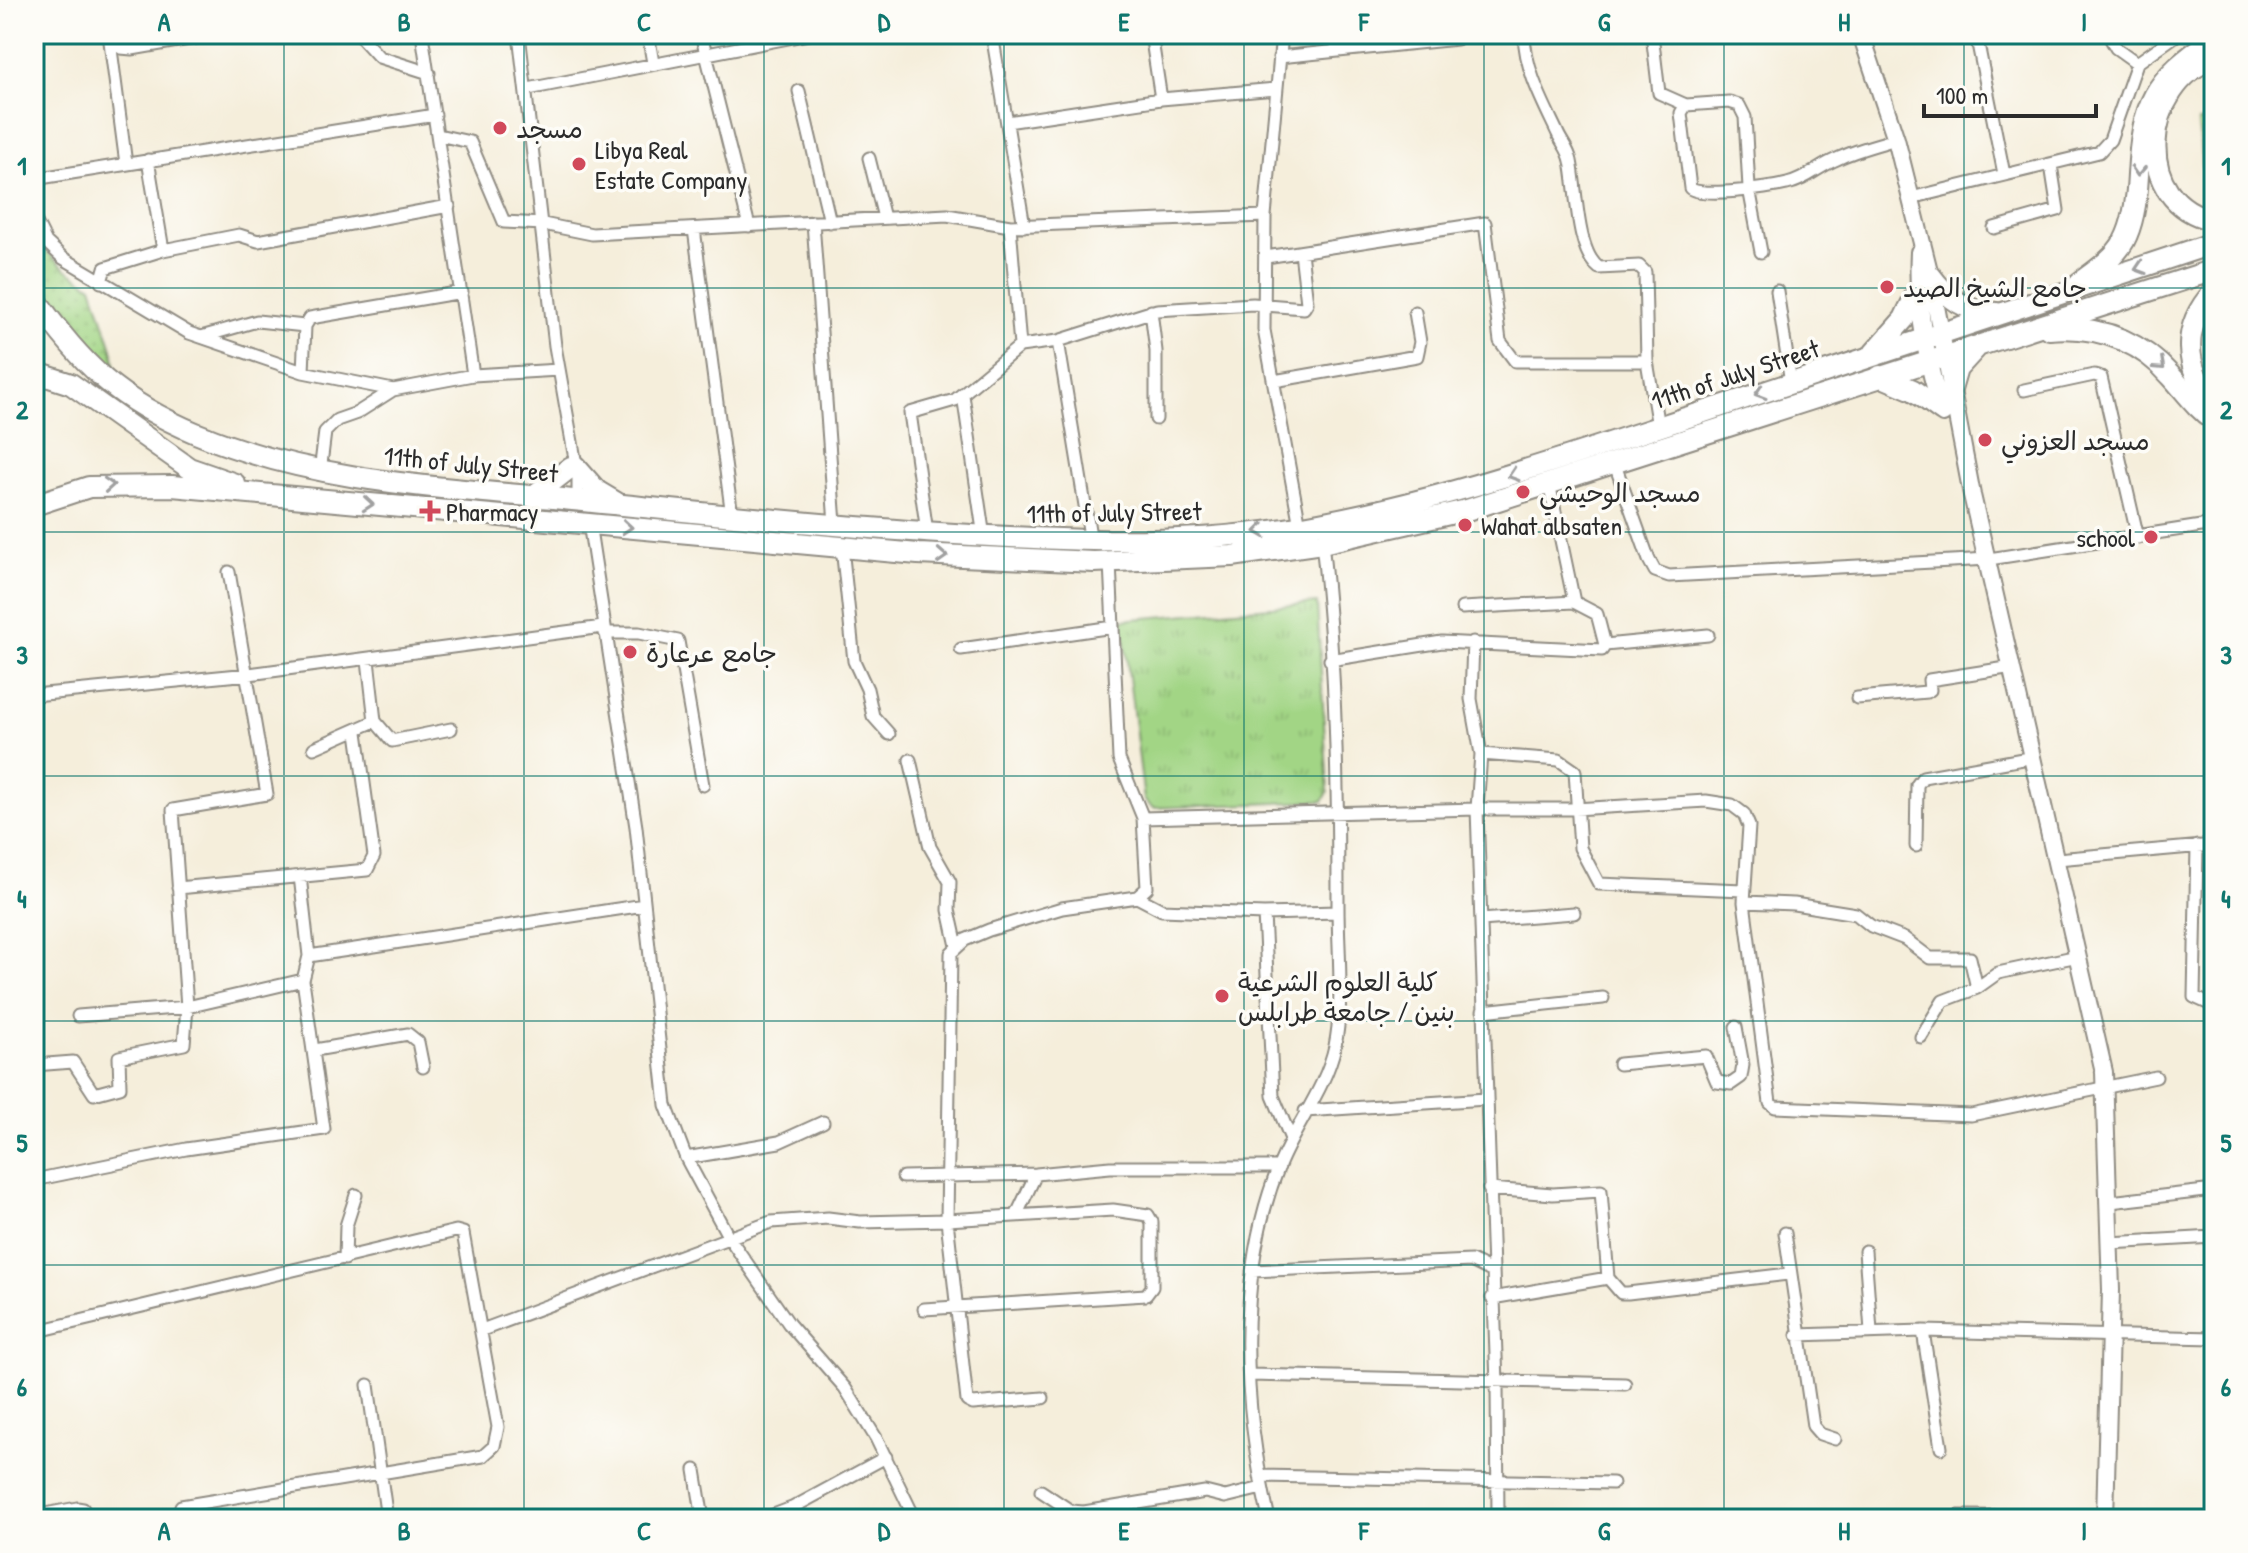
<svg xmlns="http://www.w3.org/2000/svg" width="2248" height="1553" font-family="'Patrick Hand','Playpen Sans Arabic',sans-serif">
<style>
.grass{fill:url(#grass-tufts);stroke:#668058;stroke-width:2}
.garden{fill:url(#garden-dots);stroke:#668058;stroke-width:2}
.pitch{fill:#a2d585;stroke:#668058;stroke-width:2}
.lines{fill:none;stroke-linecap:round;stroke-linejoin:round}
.street-casing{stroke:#908c83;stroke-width:15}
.secondary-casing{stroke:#908c83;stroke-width:20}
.highway-casing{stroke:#908c83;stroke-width:24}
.street{stroke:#fff;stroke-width:11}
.secondary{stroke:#fff;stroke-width:16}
.highway{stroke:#fff;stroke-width:20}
.oneway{stroke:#a0a0a0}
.grid{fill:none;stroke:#0f766e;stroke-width:2;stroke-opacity:0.55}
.poi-dot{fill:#d1495b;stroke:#fdfcf7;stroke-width:3}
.labels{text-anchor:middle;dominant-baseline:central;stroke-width:7;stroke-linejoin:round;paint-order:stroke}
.poi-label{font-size:26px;fill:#2b2b2b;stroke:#fdfcf7;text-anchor:start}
.street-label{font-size:26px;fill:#2b2b2b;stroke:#fdfcf7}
.neatline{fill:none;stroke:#0f766e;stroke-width:3}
.grid-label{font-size:26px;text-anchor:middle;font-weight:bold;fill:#0f766e}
</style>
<defs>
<pattern id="grass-tufts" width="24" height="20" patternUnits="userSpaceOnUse" patternTransform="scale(2)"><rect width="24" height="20" fill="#a2d585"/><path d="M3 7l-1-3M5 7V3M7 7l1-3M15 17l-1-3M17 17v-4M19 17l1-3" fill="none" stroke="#8cb773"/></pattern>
<pattern id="garden-dots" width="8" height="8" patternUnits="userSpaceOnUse" patternTransform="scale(2)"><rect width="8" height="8" fill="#a2d585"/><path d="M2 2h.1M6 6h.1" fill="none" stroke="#8cb773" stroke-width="1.8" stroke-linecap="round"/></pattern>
</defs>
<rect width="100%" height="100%" fill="#fdfcf7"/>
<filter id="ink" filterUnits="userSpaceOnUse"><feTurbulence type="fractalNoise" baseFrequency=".0125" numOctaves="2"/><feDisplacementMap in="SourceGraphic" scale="16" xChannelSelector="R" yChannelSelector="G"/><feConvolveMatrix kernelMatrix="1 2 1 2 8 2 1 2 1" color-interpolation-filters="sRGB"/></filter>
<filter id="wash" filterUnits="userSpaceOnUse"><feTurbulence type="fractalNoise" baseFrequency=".006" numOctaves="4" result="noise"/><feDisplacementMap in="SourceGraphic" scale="32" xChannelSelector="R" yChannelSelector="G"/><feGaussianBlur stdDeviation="1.8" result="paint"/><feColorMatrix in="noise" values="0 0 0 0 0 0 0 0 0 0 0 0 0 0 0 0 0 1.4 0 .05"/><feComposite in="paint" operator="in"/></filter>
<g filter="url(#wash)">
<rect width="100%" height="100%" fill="#f5eedb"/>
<!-- grass -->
<path class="grass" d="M1317,603l11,189 -5,9 -170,7 -9,-8 -22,-180z"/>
<!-- garden -->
<path class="garden" d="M34,240l33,30 25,16 21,66 5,31 -84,-107z"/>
<!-- pitch -->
<path class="pitch" d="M2214,120v47l-12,1 -4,-46z"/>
</g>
<g filter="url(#ink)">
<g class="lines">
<!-- street casing -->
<g class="street-casing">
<path id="street" d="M109,34l17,130
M358,34l21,23 50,16
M519,34l36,312 23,130v25
M648,34l5,29
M701,34l48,192
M992,34l32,192
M1282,34l-17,182 -1,114 36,196
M1524,34c1,36 19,68 34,100 4,9 11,16 13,27 6,28 5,90 28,107l40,-2 6,6 2,89 11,66
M1652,34l7,59 27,12
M1976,34l28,140
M2108,34l8,14 21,15
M110,40l11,8 11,1 86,-15
M1279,57l178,-18
M528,89l281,-55
M799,91l31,131
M1161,99l115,-10
M1007,122l154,-23 -10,-65
M438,135l32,7 34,80 39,2 49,10 355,-19 63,11 255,-10
M869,158l15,60
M148,160l15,90
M34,179l401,-64
M1911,198l188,-46 11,-12 27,-77 41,-29
M34,218l12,24 17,16 126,75 114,39 90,18
M813,222l22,302
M1010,226l10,120
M1994,228l64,-18 -7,-45
M694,229l38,287
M1761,252l-12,-64 -4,-71 -6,-12 -10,-3 -43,3 -5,8 9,75c10,10 80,0 97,-4 19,-4 32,-18 50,-25 18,-9 39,-14 59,-20
M1266,257l219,-34 15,118 15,20h132
M101,282l4,-14 58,-18 76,-15 19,6 191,-35
M1777,291l14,92
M1151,311l5,40v68
M201,337l56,-16 48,5
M1058,341l33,201
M303,372l2,-46 5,-8 152,-26
M473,375l86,-5
M1274,381l143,-25 3,-14 -5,-30
M2024,390l70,-15 7,2 37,161
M963,395l21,142
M1614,462l35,98 6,11 14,5 320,-17 225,-35
M320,472l5,-40 12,-12 20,-7 36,-23 80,-15 -51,-341
M1549,483l25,119
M589,523l47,304 30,278 20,53 42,78 61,88 56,64 31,50 39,81
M927,532l-17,-119 45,-13 65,-54 38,-5 99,-31 96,-6 51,4 3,-5 -6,-51
M842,547l12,114 13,28 6,27 16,18
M1462,608l112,-6 23,12 8,31
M605,633h34l39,8 25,144
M1473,642l-2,57 10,55
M961,649l152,-22
M368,660l7,61 17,20 59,-12
M1330,660l112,-18 160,8 3,-5 103,-10
M34,695l215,-21 354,-47
M1857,698l70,-6 3,-2 -1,-10 84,-13
M314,748l61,-27
M910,760l20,87 20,35 -1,28 8,36
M1143,818l334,-9 4,-55 78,6 16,11 5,77 19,36 144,6
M1916,846l1,-61 6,-8 111,-20
M2197,846l-3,151 20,9
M2057,859l157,-14
M178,888l189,-18 7,-14 -17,-124
M1137,897l25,13 102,4 74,-2
M1744,902l50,2 62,10 15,12 34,13 25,19h40l7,30
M1264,914l9,182 18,43
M1481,920l93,-7
M309,956l335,-51
M1483,1011l120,-13
M78,1016l109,-9 116,-27
M1921,1037l22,-36 34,-13 21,-15 80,-17
M315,1050l93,-16 10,8 5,25
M1619,1064l87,-8 11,26 14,2 10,-7 2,-12 -7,-38
M34,1065l39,-3 21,32 26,-7 -1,-30 65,-13 3,-37 -14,-197 94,-16 -38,-222
M1305,1111l181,-12
M686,1158l93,-16 44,-20
M903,1177l133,-3 74,-7h169
M34,1180l152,-31 138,-20 -21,-149 6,-24 -9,-80
M1489,1189l64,5 48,-3 7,87
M2110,1202l104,-12
M1017,1214l19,-40
M1785,1233l28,193 7,8 15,5
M2110,1243l104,-6
M1865,1251l6,80
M345,1259l1,-33 10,-31
M1252,1271l219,-10 20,10
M1492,1298l116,-20 13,15h7l160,-19
M482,1330l289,-108 57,-4 32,4 87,-2 166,-10 35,5 4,7v65l-6,8 -222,14
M1923,1331l18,117
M34,1332l422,-101 7,2 35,194 -4,19 -11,10 -302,50
M1797,1335l126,-4 291,7
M1250,1375l375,9
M368,1385l19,134
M1043,1398l-70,6 -6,-3 -20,-181 4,-267 14,-13 24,-10 73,-22 75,-11 10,-9 -4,-70 -24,-59 -9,-197
M695,1470l8,49
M1260,1476l353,7
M1041,1491l30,20 13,1 121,-20 20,5 37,-9
M34,1516l43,-8 6,1 3,10
M1958,1516l147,1
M763,1519l29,-11 94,-51
M1269,1519c-26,-112 -34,-244 10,-353 16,-40 47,-78 56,-120 9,-45 3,-95 3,-140 0,-120 -2,-243 -16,-363
M1498,1519l-1,-135 -20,-575h98l131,-8 26,4 12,9 5,12 -5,76 26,201 5,4 196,8 185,-38"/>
</g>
<!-- secondary casing -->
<g class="secondary-casing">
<path id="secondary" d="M1861,34l35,105 34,136 42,220 132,577 7,218 -6,229
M1919,252c-3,56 7,110 24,162"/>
</g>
<!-- highway casing -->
<g class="highway-casing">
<path id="highway" d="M2214,58c-73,26 -83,146 0,162
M1930,275c17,23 37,38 67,38
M2079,283c16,-12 35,-24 45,-42 10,-19 13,-44 14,-66 4,-72 15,-95 76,-136
M2214,291c-34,37 -30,76 0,114
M34,297c48,69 85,104 164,137 126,52 261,54 395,68 110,11 221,23 332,30 127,8 251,16 378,-6 137,-24 266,-70 398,-113 171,-56 342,-113 513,-170
M2049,329c48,-4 89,10 122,47 14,15 25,32 43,44
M1874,353l30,-34 13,-27
M34,372l37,12 118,84 46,16
M1880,376l33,14 29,21
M1950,393l7,-24 21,-23
M575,466l22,25 20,12
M532,497l39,-30
M34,505l55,-18 83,-1 746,68 176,8 138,-6 90,-13 145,-33 747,-240"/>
</g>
<!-- street -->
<use href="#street" class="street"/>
<!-- secondary -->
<use href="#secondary" class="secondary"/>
<!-- highway -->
<use href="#highway" class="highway"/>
</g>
<!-- one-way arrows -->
<defs><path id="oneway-chevron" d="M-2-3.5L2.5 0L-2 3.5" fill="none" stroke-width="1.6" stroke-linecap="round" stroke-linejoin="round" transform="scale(2)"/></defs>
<g class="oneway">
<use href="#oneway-chevron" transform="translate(2138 171) rotate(93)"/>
<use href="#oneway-chevron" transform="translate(2140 268) rotate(162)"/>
<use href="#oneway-chevron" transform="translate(2160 365) rotate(42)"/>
<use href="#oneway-chevron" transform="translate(1760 393) rotate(162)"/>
<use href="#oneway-chevron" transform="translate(1513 475) rotate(162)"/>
<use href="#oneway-chevron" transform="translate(109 485) rotate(-4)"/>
<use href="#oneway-chevron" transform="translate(368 504) rotate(5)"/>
<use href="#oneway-chevron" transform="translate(627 527) rotate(5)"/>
<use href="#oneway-chevron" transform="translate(1260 531) rotate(173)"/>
<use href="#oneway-chevron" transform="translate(942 556) rotate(3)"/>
</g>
</g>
<!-- grid -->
<path class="grid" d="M284,34v1485M524,34v1485M764,34v1485M1004,34v1485M1244,34v1485M1484,34v1485M1724,34v1485M1964,34v1485M34,288h2180M34,532h2180M34,776h2180M34,1021h2180M34,1265h2180"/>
<!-- markers -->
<g class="poi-dot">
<circle cx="500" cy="128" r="8"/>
<circle cx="579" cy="164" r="8"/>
<circle cx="1887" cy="287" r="8"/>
<circle cx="1985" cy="440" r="8"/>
<circle cx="1523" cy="492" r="8"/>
<path d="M426 499h8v8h8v8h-8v8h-8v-8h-8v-8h8z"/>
<circle cx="1465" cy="525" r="8"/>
<circle cx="2151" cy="537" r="8"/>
<circle cx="630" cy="652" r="8"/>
<circle cx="1222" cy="996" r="8"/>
</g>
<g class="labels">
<!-- poi labels -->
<g class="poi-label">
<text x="516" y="128">مسجد</text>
<text x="595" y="149">Libya Real<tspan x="595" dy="30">Estate Company</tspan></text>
<text x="1903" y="287">جامع الشيخ الصيد</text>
<text x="2001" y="440">مسجد العزوني</text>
<text x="1539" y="492">مسجد الوحيشي</text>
<text x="446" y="511">Pharmacy</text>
<text x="1481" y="525">Wahat albsaten</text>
<text x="2135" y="537" text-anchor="end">school</text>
<text x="646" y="652">جامع عرعارة</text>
<text x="1238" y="981">كلية العلوم الشرعية<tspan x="1238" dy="30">بنين / جامعة طرابلس</tspan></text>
</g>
<!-- street labels -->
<g class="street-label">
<text transform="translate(1735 374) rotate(-18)">11th of July Street</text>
<text transform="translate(471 464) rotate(6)">11th of July Street</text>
<text transform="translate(1114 512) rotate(-1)">11th of July Street</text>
</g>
</g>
<!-- margin -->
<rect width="2248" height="1553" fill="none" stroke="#fdfcf7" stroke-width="88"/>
<!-- scale -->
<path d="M1924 104v12h172v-12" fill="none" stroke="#2b2b2b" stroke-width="4"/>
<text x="1936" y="104" font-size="24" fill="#2b2b2b" stroke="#fdfcf7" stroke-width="6" paint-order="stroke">100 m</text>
<rect x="44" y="44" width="2160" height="1465" class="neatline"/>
<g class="grid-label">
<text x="164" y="31">A</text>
<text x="404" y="31">B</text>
<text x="644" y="31">C</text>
<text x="884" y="31">D</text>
<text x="1124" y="31">E</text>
<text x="1364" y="31">F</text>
<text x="1604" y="31">G</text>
<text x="1844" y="31">H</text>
<text x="2084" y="31">I</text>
<text x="22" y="175">1</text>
<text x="2226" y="175">1</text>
<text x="22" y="419">2</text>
<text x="2226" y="419">2</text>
<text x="22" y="664">3</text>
<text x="2226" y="664">3</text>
<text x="22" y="908">4</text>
<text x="2226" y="908">4</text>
<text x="22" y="1152">5</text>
<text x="2226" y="1152">5</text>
<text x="22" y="1396">6</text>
<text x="2226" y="1396">6</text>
<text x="164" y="1540">A</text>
<text x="404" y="1540">B</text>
<text x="644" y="1540">C</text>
<text x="884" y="1540">D</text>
<text x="1124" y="1540">E</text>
<text x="1364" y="1540">F</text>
<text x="1604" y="1540">G</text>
<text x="1844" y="1540">H</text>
<text x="2084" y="1540">I</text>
</g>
</svg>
